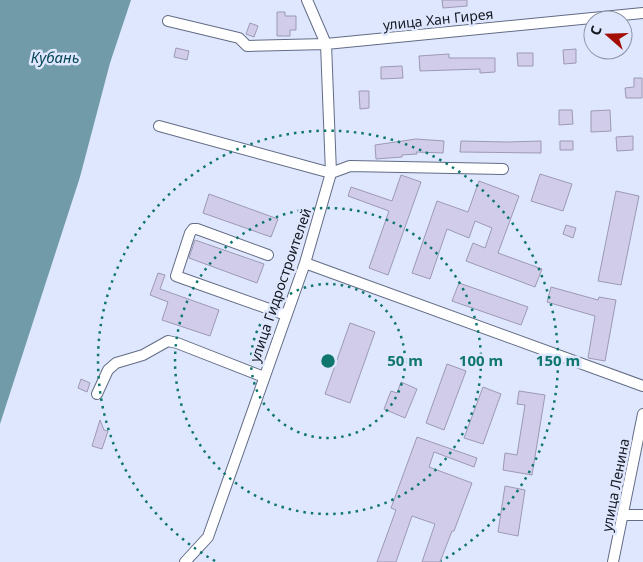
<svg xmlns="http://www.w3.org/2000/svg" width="643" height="562" font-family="'Noto Sans',sans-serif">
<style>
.water{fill:#719ba8}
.building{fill:#d0ccea;stroke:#9d99b4}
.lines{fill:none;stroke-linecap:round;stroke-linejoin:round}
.minor-casing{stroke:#626c85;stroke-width:12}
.minor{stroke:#fff;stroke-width:10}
.ring{fill:none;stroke:#0f766e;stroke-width:2.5;stroke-dasharray:2.5 5}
.labels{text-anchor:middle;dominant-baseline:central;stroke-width:5;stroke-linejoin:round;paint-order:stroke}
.street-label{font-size:14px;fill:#141821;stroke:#dee7fe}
.water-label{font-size:15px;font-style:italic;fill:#054655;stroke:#dee7fe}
.centre{fill:#0f766e;stroke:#dee7fe;stroke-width:2.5}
.ring-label{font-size:15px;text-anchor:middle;font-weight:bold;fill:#0f766e;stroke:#dee7fe;stroke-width:5;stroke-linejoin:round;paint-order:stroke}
</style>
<rect width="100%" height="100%" fill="#dee7fe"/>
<!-- water -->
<path class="water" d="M0,0h131l-21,63 -30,114 -80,247z"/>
<!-- building -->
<path class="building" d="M442,0h25v6l-24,2z
M277,12h8v4h11v14h-6v6h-13z
M250,23l8,3 -4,11 -8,-3z
M176,48l13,3 -2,9 -13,-3z
M576,49v14l-12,1 -1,-14z
M517,53h16v13h-15z
M449,54v4h46v14l-15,1v-4l-60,2 -1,-15z
M402,66l1,12 -22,1v-12z
M634,78h8v20h-16l-1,-10 9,-1z
M359,91h10v17l-9,1z
M559,110h13l1,14 -14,1z
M610,110l1,21 -20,1v-21z
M633,136v14l-16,1 -1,-14z
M416,139l28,2 -1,12 -27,-1 1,2 -15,1v2l-26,2 -1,-14z
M461,141l46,1 34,-1v12l-81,-1z
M560,141h13v9h-13z
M540,174l32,10 -9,27 -32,-10z
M401,175l20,7 -33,93 -19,-7 20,-57 -41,-15 3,-9 41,14z
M479,181l40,15 -21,57 44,16 -7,18 -69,-26 7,-18 12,5 7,-20 -17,-7 -6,17 -22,-9 -17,50 -18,-6 25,-72 31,11z
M616,191l23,5 -18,89 -23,-4z
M209,194l69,25 -7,18 -68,-24z
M566,225l10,3 -3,10 -10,-4z
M195,240l69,24 -7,19 -68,-25z
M158,273l7,2 -5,14 59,21 -9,26 -48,-16 6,-18 -18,-7z
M459,283l69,24 -7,18 -69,-24z
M551,287l47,13 1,-3 17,3 -11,61 -17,-3 7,-42 -48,-14z
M350,323l25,9 -25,71 -25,-9z
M447,364l19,7 -22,59 -18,-7z
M81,379l9,4 -3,9 -9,-4z
M401,382l16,7 -12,29 -21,-9 7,-18 6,2z
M483,387l18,7 -18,50 -19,-6z
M519,391l26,4 -13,80 -29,-5 2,-17 12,2 8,-50 -8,-1z
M100,420l4,10 4,1 -6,18 -10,-3z
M417,437l60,21 -3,9 -40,-15 -5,15 43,16 -18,48h-2l-12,31h-18l13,-38 -23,-8 -16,46h-19l19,-52 -5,-2z
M505,486l20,4 -7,46 -20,-4z"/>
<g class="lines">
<!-- minor casing -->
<g class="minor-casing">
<path id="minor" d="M168,21l71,17 8,8 79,-2 317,-31
M159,126l172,47
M331,173l19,-7 153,3
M268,255l-71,-26h-4l-3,4 -14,43 110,39
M305,263l338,123
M97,394l11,-24 8,-7 27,-8 25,-14 9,2 87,34
M623,515h20
M185,562l23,-25 97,-274 26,-90 -5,-129 -19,-44
M613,562l30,-148"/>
</g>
<!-- minor -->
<use href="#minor" class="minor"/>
</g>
<!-- distance rings -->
<g class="ring">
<circle cx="328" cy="361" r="77"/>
<circle cx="328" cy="361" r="153"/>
<path d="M215 561A230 230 0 1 1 441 561"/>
</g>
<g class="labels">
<!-- street labels -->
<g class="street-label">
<text transform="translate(438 19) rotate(-6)">улица Хан Гирея</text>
<text transform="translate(280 285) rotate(-71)">улица Гидростроителей</text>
<text transform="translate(615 485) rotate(-79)">улица Ленина</text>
</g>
<!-- water labels -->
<g class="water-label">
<text x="55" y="57">Кубань</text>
</g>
</g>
<circle cx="328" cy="361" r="8" class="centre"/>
<g class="ring-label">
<text x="405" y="366">50 m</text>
<text x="481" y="366">100 m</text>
<text x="558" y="366">150 m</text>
</g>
<!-- north arrow -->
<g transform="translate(608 35) rotate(290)"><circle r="24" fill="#dee7fe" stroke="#8d94a6"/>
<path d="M0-4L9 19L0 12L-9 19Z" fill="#a30d02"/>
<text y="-8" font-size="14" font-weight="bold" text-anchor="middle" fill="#141821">С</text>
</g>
</svg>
